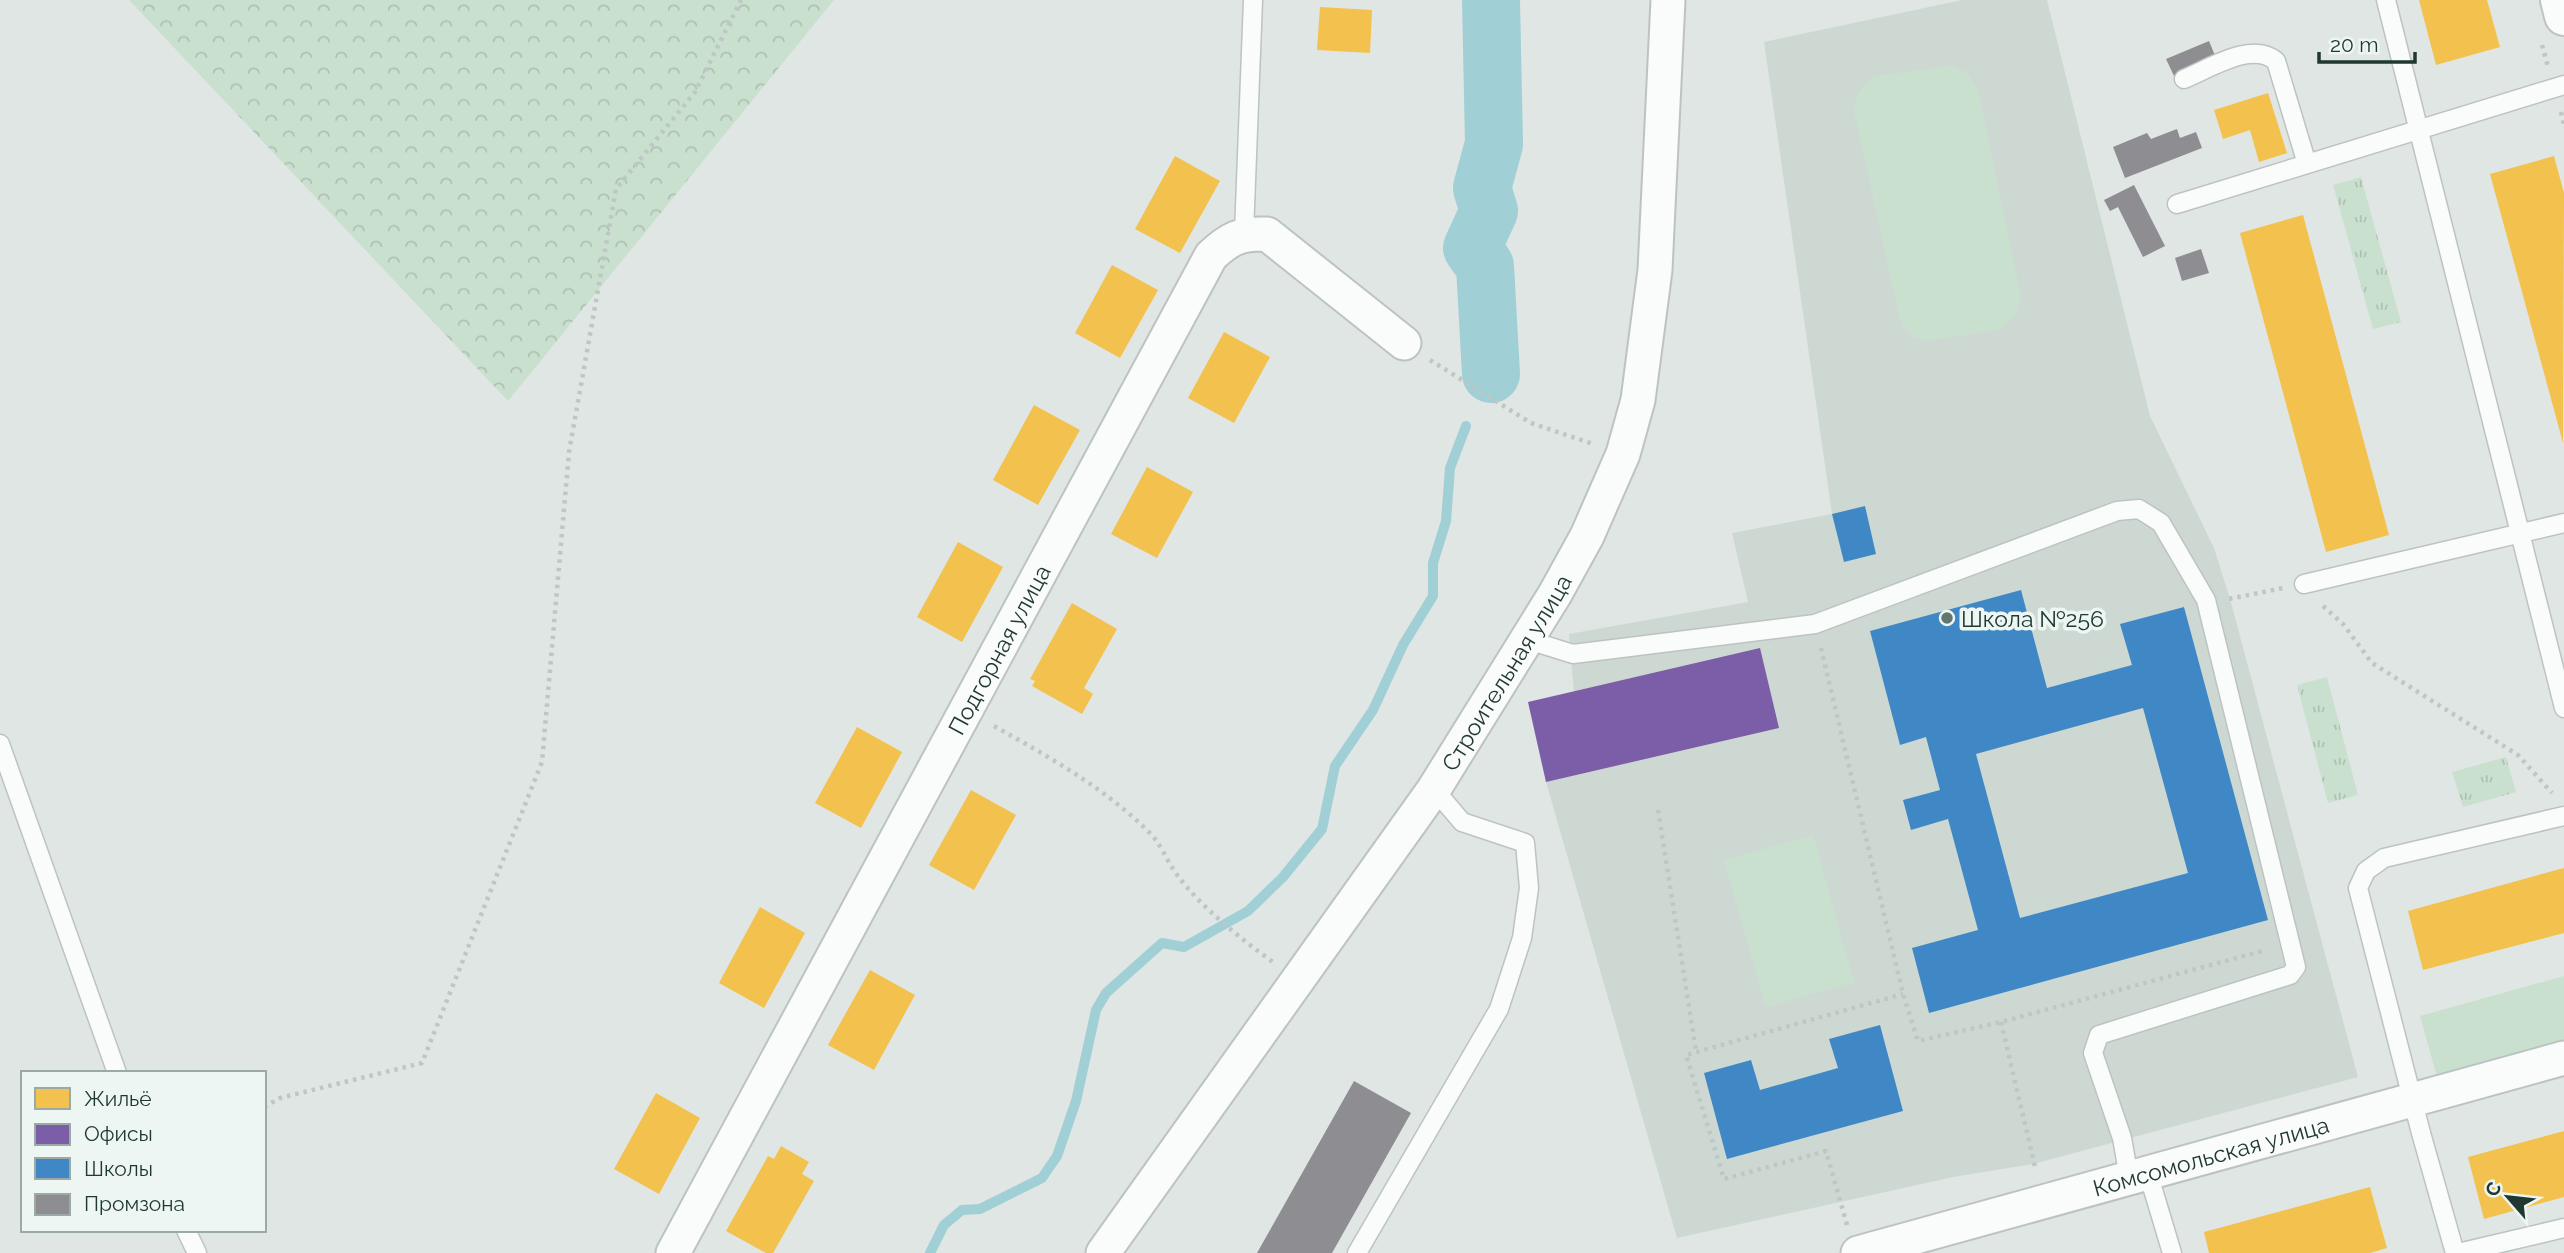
<svg xmlns="http://www.w3.org/2000/svg" width="2564" height="1253" font-family="Raleway,sans-serif">
<style>
.built{fill:#ced8d3}
.green{fill:#c9e0cf}
.forest{fill:url(#forest-crowns)}
.park{fill:url(#park-tufts)}
.homes{fill:#f2c14e}
.offices{fill:#7b5ea7}
.schools{fill:#3f88c5;fill-rule:evenodd}
.industry{fill:#8d8d92}
.lines{fill:none;stroke-linecap:round;stroke-linejoin:round}
.stream{stroke:#a0cfd6;stroke-width:10}
.river{stroke:#a0cfd6;stroke-width:58}
.lane-casing{stroke:#bdc3c0;stroke-width:21}
.street-casing{stroke:#bdc3c0;stroke-width:37}
.secondary-casing{stroke:#bdc4c1;stroke-width:42}
.path{stroke:#bec7c5;stroke-width:4.5;stroke-dasharray:3.5 5;stroke-linecap:butt}
.lane{stroke:#fafbfb;stroke-width:18}
.street{stroke:#fafbfb;stroke-width:33}
.secondary{stroke:#fafbfb;stroke-width:38}
.poi-dot{fill:#63756f;stroke:#edf6f2;stroke-width:2.5}
.labels{text-anchor:middle;dominant-baseline:central;stroke-width:7;stroke-linejoin:round;paint-order:stroke}
.poi-label{font-size:23px;fill:#1f3831;stroke:#edf6f2;text-anchor:start}
.street-label{font-size:23px;fill:#1f3831;stroke:#edf6f2}
</style>
<defs>
<pattern id="forest-crowns" width="20" height="18" patternUnits="userSpaceOnUse" patternTransform="scale(1.75)"><rect width="20" height="18" fill="#c9e0cf"/><path d="M2 6a3 3 0 1 1 6 0M12 15a3 3 0 1 1 6 0" fill="none" stroke="#acc1b2"/></pattern>
<pattern id="park-tufts" width="24" height="20" patternUnits="userSpaceOnUse" patternTransform="scale(1.75)"><rect width="24" height="20" fill="#c9e0cf"/><path d="M3 7l-1-3M5 7V3M7 7l1-3M15 17l-1-3M17 17v-4M19 17l1-3" fill="none" stroke="#acc1b2"/></pattern>
</defs>
<rect width="100%" height="100%" fill="#e0e6e3"/>
<!-- built -->
<path class="built" d="M1962,0h85l103,416 64,132 16,51 128,478 -325,87 -80,13 -276,61 -131,-456 -18,-80 46,-9 -5,-59 179,-32 -16,-69 100,-19 -68,-472z"/>
<!-- green -->
<path class="green" d="M1952,66l15,7 11,17 43,207 -6,19 -16,14 -73,11 -14,-5 -11,-11 -48,-219 7,-16 15,-14z
M1813,835l41,147 -88,25 -42,-147z
M2564,976v66l-127,35 -17,-61z"/>
<!-- forest -->
<path class="forest" d="M129,0h705l-326,401z"/>
<!-- park -->
<path class="park" d="M2361,177l40,145 -28,7 -40,-144z
M2327,677l31,118 -30,8 -31,-118z
M2506,757l10,35 -53,15 -11,-35z"/>
<!-- homes -->
<path class="homes" d="M2419,0h68l13,47 -64,18z
M1320,7l52,3 -2,43 -53,-3z
M2268,93l19,60 -28,9 -9,-32 -27,9 -9,-29z
M1175,156l45,25 -40,72 -45,-24z
M2554,156l10,37 -1,250 -73,-269z
M2303,215l86,320 -63,17 -86,-319z
M1112,265l46,25 -38,68 -45,-25z
M1224,332l46,25 -36,66 -46,-25z
M1034,405l46,25 -42,75 -45,-25z
M1147,467l46,25 -36,66 -46,-24z
M958,542l45,25 -41,75 -45,-25z
M1072,603l45,26 -33,59 9,6 -11,20 -50,-28 3,-5 -5,-2z
M857,727l45,25 -41,76 -46,-25z
M971,790l45,25 -42,75 -45,-25z
M2564,868v65l-141,37 -15,-59z
M760,907l45,26 -41,75 -45,-25z
M870,970l45,25 -41,75 -46,-25z
M656,1093l44,25 -41,76 -45,-25z
M2564,1131v66l-80,22 -16,-62z
M781,1146l28,16 -7,12 12,7 -41,72h-7l-40,-22 42,-75 6,3z
M2370,1187l17,61 -17,5h-161l-5,-21z"/>
<!-- offices -->
<path class="offices" d="M1760,648l19,80 -233,54 -18,-80z"/>
<!-- schools -->
<path class="schools" d="M1865,506l11,48 -32,8 -12,-48z
M2021,590l26,98 85,-23 -12,-41 64,-17 84,313 -339,93 -17,-65 66,-18 -30,-111 -37,11 -8,-30 37,-10 -14,-53 -26,8 -30,-114zM2143,708l45,165 -168,45 -44,-164z
M1880,1025l23,86 -176,48 -23,-86 47,-13 9,30 78,-22 -9,-29z"/>
<!-- industry -->
<path class="industry" d="M2209,41l7,17 -42,18 -8,-17z
M2177,129l3,9 16,-6 6,16 -77,30 -12,-31 34,-14 4,6z
M2134,185l31,61 -22,11 -25,-50 -8,4 -6,-11z
M2201,249l8,24 -27,8 -7,-23z
M1354,1081l57,32 -79,140h-75z"/>
<g class="lines">
<!-- stream -->
<path class="stream" d="M930,1253l14,-28 18,-15 18,-1 62,-31 15,-22 19,-55 20,-91 10,-17 56,-50 22,4 64,-36 35,-34 39,-48 13,-63 38,-56 30,-65 30,-49v-33l13,-42 4,-53 16,-42"/>
<!-- river -->
<path class="river" d="M1491,0l3,144 -12,44 7,23 -17,37 13,18 6,108"/>
<!-- lane casing -->
<g class="lane-casing">
<path id="lane" d="M2386,0l178,708
M2184,79c27,-11 67,-38 92,-18l31,103
M2177,204l387,-119
M1244,233l9,-233
M2304,584l260,-61
M1525,639l48,15 242,-30 302,-113 22,-2 22,14 45,77 90,367 -6,8 -191,60 -6,18 29,85 7,40
M0,744l117,329
M2148,1173l24,80
M186,1230l11,23
M1357,1253l142,-244 23,-71 7,-50 -4,-45 -63,-21 -28,-33
M2455,1253l-34,-120 -63,-245 8,-17 18,-13 180,-42
M2458,1253l106,-25"/>
</g>
<!-- street casing -->
<g class="street-casing">
<g id="street">
<path id="s1" d="M673,1253l538,-997c19,-18 30,-23 56,-22l137,109"/>
<path id="s2" d="M1103,1253l331,-464 121,-195 32,-58 36,-82 15,-54 17,-130 13,-270"/>
<path id="s3" d="M1858,1253l706,-195"/>
</g>
</g>
<!-- secondary casing -->
<g class="secondary-casing">
<path id="secondary" d="M2560,0l4,16"/>
</g>
<!-- path -->
<path class="path" d="M2542,45l6,22
M2561,112l3,13
M1430,360l101,63 62,21
M2229,599l54,-11
M2323,606l20,18 29,39 146,92 34,38
M1821,648l82,346 15,47 83,-19 265,-72
M994,726c55,31 109,61 154,105 13,12 19,31 30,45 23,31 64,64 95,86
M1658,810l38,241
M2001,1022l35,149
M264,1107l16,-9 142,-35 120,-301 27,-310 47,-263 79,-97 46,-92
M1847,1225l-21,-74 -102,28 -38,-124 217,-61"/>
<!-- lane -->
<use href="#lane" class="lane"/>
<!-- street -->
<use href="#street" class="street"/>
<!-- secondary -->
<use href="#secondary" class="secondary"/>
</g>
<!-- markers -->
<circle class="poi-dot" cx="1947" cy="618" r="7"/>
<g class="labels">
<!-- poi labels -->
<g class="poi-label">
<text x="1961" y="618">Школа №256</text>
</g>
<!-- street labels -->
<g class="street-label">
<text stroke="none"><textPath href="#s1" startOffset="686">Подгорная улица</textPath></text>
<text stroke="none"><textPath href="#s2" startOffset="707">Строительная улица</textPath></text>
<text stroke="none"><textPath href="#s3" startOffset="366">Комсомольская улица</textPath></text>
</g>
</g>
<!-- legend -->
<rect x="21" y="1071" width="245" height="161" fill="#edf6f2" stroke="#9baaa5" stroke-width="2"/>
<rect x="35" y="1088" width="35" height="21" fill="#f2c14e" stroke="#9baaa5" stroke-width="2"/>
<text x="84" y="1106" font-size="21" fill="#1f3831">Жильё</text>
<rect x="35" y="1124" width="35" height="21" fill="#7b5ea7" stroke="#9baaa5" stroke-width="2"/>
<text x="84" y="1141" font-size="21" fill="#1f3831">Офисы</text>
<rect x="35" y="1158" width="35" height="21" fill="#3f88c5" stroke="#9baaa5" stroke-width="2"/>
<text x="84" y="1176" font-size="21" fill="#1f3831">Школы</text>
<rect x="35" y="1194" width="35" height="21" fill="#8d8d92" stroke="#9baaa5" stroke-width="2"/>
<text x="84" y="1211" font-size="21" fill="#1f3831">Промзона</text>
<!-- north arrow -->
<g transform="translate(2508 1197) rotate(298)" stroke="#edf6f2" stroke-width="5" paint-order="stroke">
<path d="M0-5L12 26L0 18L-12 26Z" fill="#1f3831"/>
<text y="-10" font-size="19" font-weight="bold" text-anchor="middle" fill="#1f3831">С</text>
</g>
<!-- scale -->
<path d="M2319 52v10h96v-10" fill="none" stroke="#1f3831" stroke-width="3.5"/>
<text x="2330" y="52" font-size="21" fill="#1f3831" stroke="#edf6f2" stroke-width="5" paint-order="stroke">20 m</text>
</svg>
